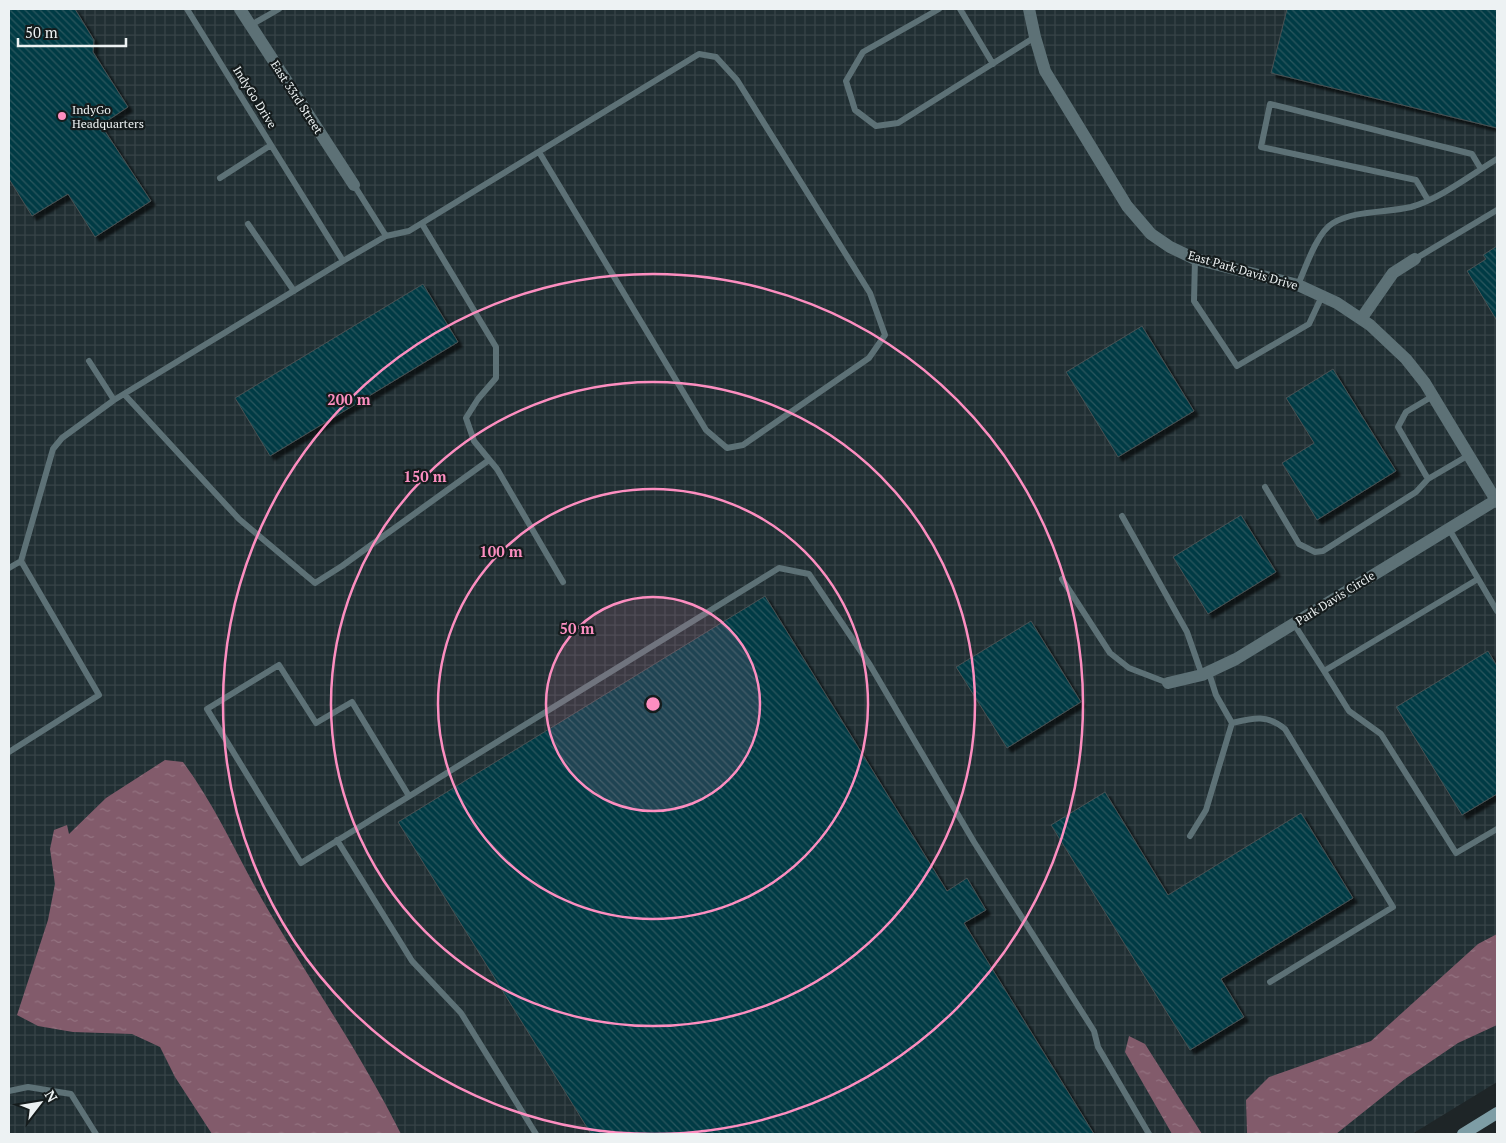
<svg xmlns="http://www.w3.org/2000/svg" width="1506" height="1143" font-family="'PT Serif',serif">
<style>
.industrial{fill:url(#industrial-grid)}
.water{fill:url(#water-ripples)}
.building{fill:url(#building-back-hatch);stroke:#495153;filter:url(#shadow)}
.lines{fill:none;stroke-linecap:round;stroke-linejoin:round}
.lane{stroke:#5d7176;stroke-width:6}
.street{stroke:#5d7176;stroke-width:12}
.secondary{stroke:#7d9da5;stroke-width:12}
.ring{fill:none;stroke:#fd8ec0;stroke-width:2.5}
.poi-dot{fill:#fd8ec0;stroke:#151c1d;stroke-width:2}
.labels{text-anchor:middle;dominant-baseline:central;stroke-width:4.5;stroke-linejoin:round;paint-order:stroke}
.street-label{font-size:12px;fill:#edf2f3;stroke:#151c1d}
.poi-label{font-size:12px;fill:#edf2f3;stroke:#151c1d;text-anchor:start}
.centre{fill:#fd8ec0;stroke:#151c1d;stroke-width:2.5}
.ring-label{font-size:15px;text-anchor:middle;font-weight:bold;fill:#fd8ec0;stroke:#151c1d;stroke-width:4.5;stroke-linejoin:round;paint-order:stroke}
</style>
<defs>
<pattern id="industrial-grid" width="8" height="8" patternUnits="userSpaceOnUse" patternTransform="scale(1.25)"><rect width="8" height="8" fill="#212f33"/><path d="M0 4h8M4 0v8" fill="none" stroke="#374347"/></pattern>
<pattern id="water-ripples" width="26" height="14" patternUnits="userSpaceOnUse" patternTransform="scale(1.25)"><rect width="26" height="14" fill="#825b6b"/><path d="M2 4q2-2 4 0t4 0M15 11q2-2 4 0t4 0" fill="none" stroke="#947381"/></pattern>
<pattern id="building-back-hatch" width="6" height="6" patternUnits="userSpaceOnUse" patternTransform="scale(1.25)"><rect width="6" height="6" fill="#023a44"/><path d="M-1 5l2 2M0 0l6 6M5-1l2 2" fill="none" stroke="#27575f"/></pattern>
<filter id="shadow"><feDropShadow dx="4.5" dy="4.5" stdDeviation="1" flood-color="#0009"/></filter>
</defs>
<rect width="100%" height="100%" fill="#1e2527"/>
<!-- industrial -->
<path class="industrial" d="M9,9h1488v1073l-85,52h-1403z"/>
<!-- water -->
<path class="water" d="M165,760l18,2c35,47 57,101 87,151 44,73 93,145 131,221h-189l-37,-57 -15,-30 -28,-13 -59,-2 -35,-6 -21,-11 31,-95 7,-36 -5,-35 4,-19 13,-5 2,9 37,-36z
M1497,934v91l-39,18 -53,36 -69,55h-89l-1,-34 23,-23 102,-36 107,-97z
M1129,1036l16,8 57,90h-30l-47,-82z"/>
<!-- building -->
<path class="building" d="M9,9h66l19,31 -1,12 35,55 -27,18 50,76 -56,36 -27,-43 -36,22 -23,-37z
M1287,9h210v119l-226,-55z
M1497,246v75l-30,-50 19,-12 -3,-4z
M423,284l35,58 -188,114 -35,-58z
M1142,326l52,85 -76,46 -52,-85z
M1333,369l63,102 -79,49 -35,-57 32,-20 -28,-45z
M1241,515l35,57 -68,42 -35,-57z
M765,596l182,295 20,-13 19,32 -22,13 130,211h-503l-193,-312z
M1031,621l50,81 -74,46 -51,-81z
M1488,651l9,15v128l-35,21 -66,-108z
M1105,792l63,103 133,-82 52,85 -132,81 23,38 -54,33 -139,-225z"/>
<g class="lines">
<!-- lane -->
<path class="lane" d="M187,9l84,136 -51,33
M939,9l-76,43 -17,29 9,29 21,16 22,-3 137,-86
M960,9l33,55
M251,25l28,-16
M1428,200l-12,-20 -155,-33 9,-43 202,50 9,15
M248,224l46,67
M422,224l74,123v31l-18,21 -12,19 8,23 23,28 66,113
M386,236l23,-5 290,-177 17,3 21,23 133,213 15,42 -16,23 -126,87 -16,3 -21,-18 -167,-278
M1195,259l-1,42 43,65 72,-42 13,-28
M1415,259l82,-49
M343,261l43,-25 -32,-51
M1298,285c7,-16 19,-53 35,-62 22,-13 53,-10 78,-16 29,-8 61,-33 86,-48
M89,361l25,39 229,-139 -72,-116
M124,394l115,125 76,64 27,-17 147,-106
M1433,396l-27,16 -8,15 30,52 41,-24
M1265,487l34,57 16,8 8,-1 93,-59 12,-13
M1122,516l65,116 15,43
M1449,529l48,82
M21,561l32,-112 9,-11 52,-38
M9,568l12,-7 78,134 -90,57
M1062,579l48,74 19,15 39,15
M1294,624l30,47 154,-92
M1324,671l25,40 32,23 75,119 41,-24
M1209,673l7,22 16,28c21,-5 35,-9 53,6l108,178 -123,75
M409,796l-57,-94 -36,21 -37,-58 -72,44 94,154 478,-295 30,6 61,91 104,177 120,189 4,16 51,87
M1190,836l16,-26 26,-87
M337,840l75,121 49,52 75,121
M9,1091l19,-4 43,7 25,40"/>
<!-- street -->
<path class="street" d="M240,9l114,176
M1029,9l6,28 10,34 82,135 24,28 19,13 25,12 103,26 39,18 33,22 36,34 19,24 72,119
M1361,319l32,-46 22,-14
M1168,683l34,-8 34,-16 260,-159"/>
<!-- secondary -->
<path class="secondary" d="M1463,1134l34,-21"/>
</g>
<!-- distance rings -->
<circle cx="653" cy="704" r="107" fill="#fd8ec0" fill-opacity=".12"/>
<g class="ring">
<circle cx="653" cy="704" r="107"/>
<circle cx="653" cy="704" r="215"/>
<circle cx="653" cy="704" r="322"/>
<circle cx="653" cy="704" r="430"/>
</g>
<!-- markers -->
<circle class="poi-dot" cx="62" cy="116" r="5"/>
<g class="labels">
<!-- street labels -->
<g class="street-label">
<text transform="translate(255 97) rotate(58)">IndyGo Drive</text>
<text transform="translate(297 97) rotate(57)">East 33rd Street</text>
<text transform="translate(1243 270) rotate(16)">East Park Davis Drive</text>
<text transform="translate(1335 598) rotate(-32)">Park Davis Circle</text>
</g>
<!-- poi labels -->
<g class="poi-label">
<text x="72" y="109">IndyGo<tspan x="72" dy="14">Headquarters</tspan></text>
</g>
</g>
<circle cx="653" cy="704" r="8" class="centre"/>
<g class="ring-label">
<text x="349" y="405">200 m</text>
<text x="425" y="482">150 m</text>
<text x="501" y="557">100 m</text>
<text x="577" y="634">50 m</text>
</g>
<!-- border -->
<rect width="1506" height="1143" fill="none" stroke="#edf2f3" stroke-width="20"/>
<!-- north arrow -->
<g transform="translate(40 1103) rotate(59)" stroke="#151c1d" stroke-width="4" paint-order="stroke">
<path d="M0-4L9 19L0 12L-9 19Z" fill="#edf2f3"/>
<text y="-8" font-size="14" font-weight="bold" text-anchor="middle" fill="#edf2f3">N</text>
</g>
<!-- scale -->
<path d="M18 38v8h108v-8" fill="none" stroke="#edf2f3" stroke-width="2.5"/>
<text x="25" y="38" font-size="15" fill="#edf2f3" stroke="#151c1d" stroke-width="4" paint-order="stroke">50 m</text>
</svg>
